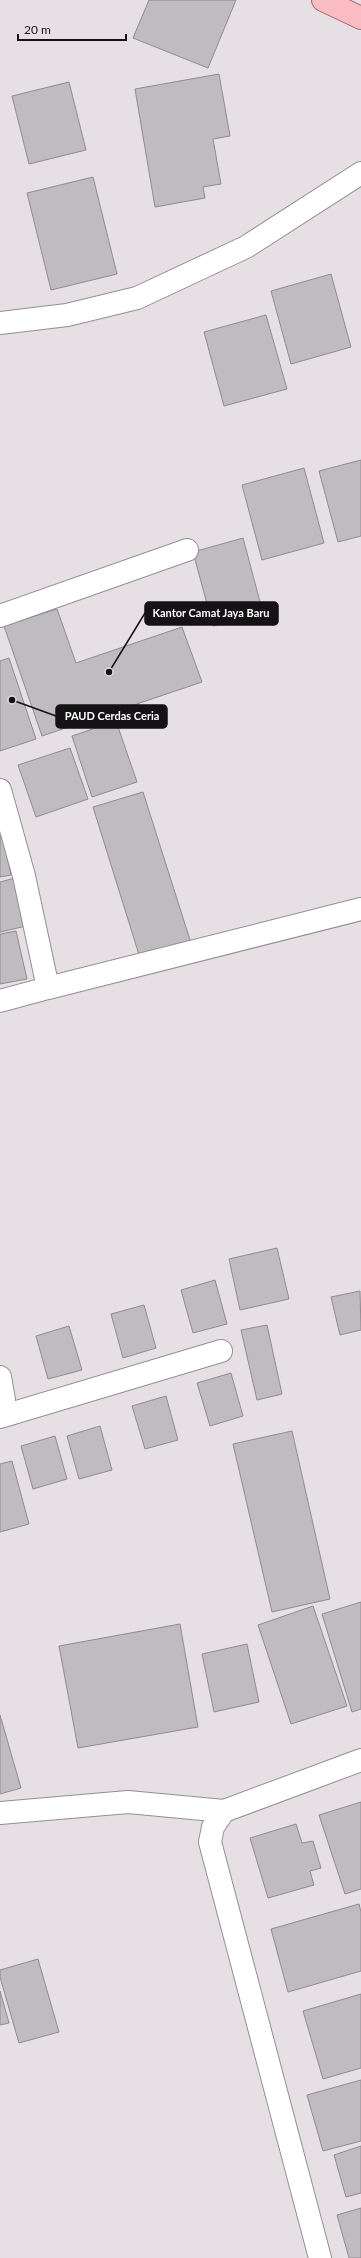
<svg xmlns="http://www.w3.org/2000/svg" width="361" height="2258" font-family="Lato,sans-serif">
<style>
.building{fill:#bebcc1;stroke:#8e8c91}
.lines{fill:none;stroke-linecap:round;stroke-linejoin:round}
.minor-casing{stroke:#948f92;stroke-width:24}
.major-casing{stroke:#a8646b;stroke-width:24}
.minor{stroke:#fff;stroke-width:22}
.major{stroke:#fabcc2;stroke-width:22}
.leader{fill:none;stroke:#141214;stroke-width:1.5}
.callout-dot{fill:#141214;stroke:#e6e0e4;stroke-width:1.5}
.callout{fill:#141214;stroke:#141214;stroke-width:1.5}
.callout-label{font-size:11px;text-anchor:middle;font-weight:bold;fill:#fff}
</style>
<rect width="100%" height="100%" fill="#e6e0e4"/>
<!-- building -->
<path class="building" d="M149,0h87l-28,68 -75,-30z
M219,74l11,62 -17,3 8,45 -18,3 2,11 -50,9 -20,-118z
M69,82l17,68 -57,14 -17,-68z
M93,177l24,97 -66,16 -24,-97z
M331,274l20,73 -60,17 -20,-73z
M266,315l21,74 -63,17 -20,-74z
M361,460v76l-23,6 -19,-71z
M304,468l20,75 -62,17 -20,-75z
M243,538l20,75 -50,13 -20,-74z
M57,609l19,54 106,-36 20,55 -160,54 -38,-110z
M9,658l27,81 -36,12v-90z
M116,721l21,61 -45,15 -20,-61z
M70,748l18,51 -52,18 -18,-52z
M143,792l48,151 -51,15 -47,-151z
M0,822l11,53 -11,2z
M15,878l11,48 -26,6v-50z
M16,931l11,48 -27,5v-50z
M277,1248l12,51 -49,11 -11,-51z
M215,1280l12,44 -34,9 -12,-43z
M360,1291l1,39 -21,5 -9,-38z
M144,1305l12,43 -33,10 -12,-44z
M267,1325l15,69 -25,6 -16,-70z
M69,1326l13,44 -34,9 -12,-43z
M231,1373l12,43 -33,10 -13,-43z
M166,1396l12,44 -33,9 -13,-43z
M100,1426l12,44 -33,9 -12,-43z
M292,1431l38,168 -58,13 -39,-168z
M55,1436l12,43 -34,10 -12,-43z
M12,1461l17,63 -29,8v-68z
M361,1602v107l-9,3 -30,-98z
M313,1606l34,100 -56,18 -33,-99z
M180,1624l18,103 -120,21 -19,-102z
M247,1644l12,58 -45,10 -12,-58z
M0,1715l21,73 -21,6z
M361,1802v87l-16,5 -26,-79z
M296,1824l6,19 11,-2 8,27 -11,3 4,14 -46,13 -18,-60z
M359,1904l2,8v59l-73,21 -17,-63z
M38,1959l21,73 -40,11 -19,-66v-7z
M0,1991l9,32 -9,2z
M361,1994v74l-38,11 -20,-68z
M361,2080v61l-38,10 -16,-56z
M361,2146v47l-15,4 -12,-42z
M361,2208v50h-12l-12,-43z"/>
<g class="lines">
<!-- minor casing -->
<g class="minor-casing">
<path id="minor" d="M0,323l67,-8 70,-17 109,-51 115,-74
M0,616l187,-66
M0,790l24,86 24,112 313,-79
M0,1001l48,-13
M0,1377l4,23 -4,12
M0,1417l221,-66
M0,1813l128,-11 96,9
M320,2258l-110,-416 3,-15 11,-16 137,-51"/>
</g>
<!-- major casing -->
<g class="major-casing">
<path id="major" d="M323,0l38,18"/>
</g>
<!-- minor -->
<use href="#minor" class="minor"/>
<!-- major -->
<use href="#major" class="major"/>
</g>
<!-- callouts -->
<path class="leader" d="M109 672L145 613M12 700L56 716"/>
<g class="callout-dot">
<circle cx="109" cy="672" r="4"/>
<circle cx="12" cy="700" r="4"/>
</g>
<g class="callout">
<rect x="145" y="602" width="133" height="23" rx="4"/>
<rect x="56" y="705" width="111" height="23" rx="4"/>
</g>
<g class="callout-label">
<text x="211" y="617">Kantor Camat Jaya Baru</text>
<text x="112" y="720">PAUD Cerdas Ceria</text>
</g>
<!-- scale -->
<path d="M18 34v6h108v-6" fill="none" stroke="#141214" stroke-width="2"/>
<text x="24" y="34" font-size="12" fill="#141214" stroke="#e6e0e4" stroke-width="3" paint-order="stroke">20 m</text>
</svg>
